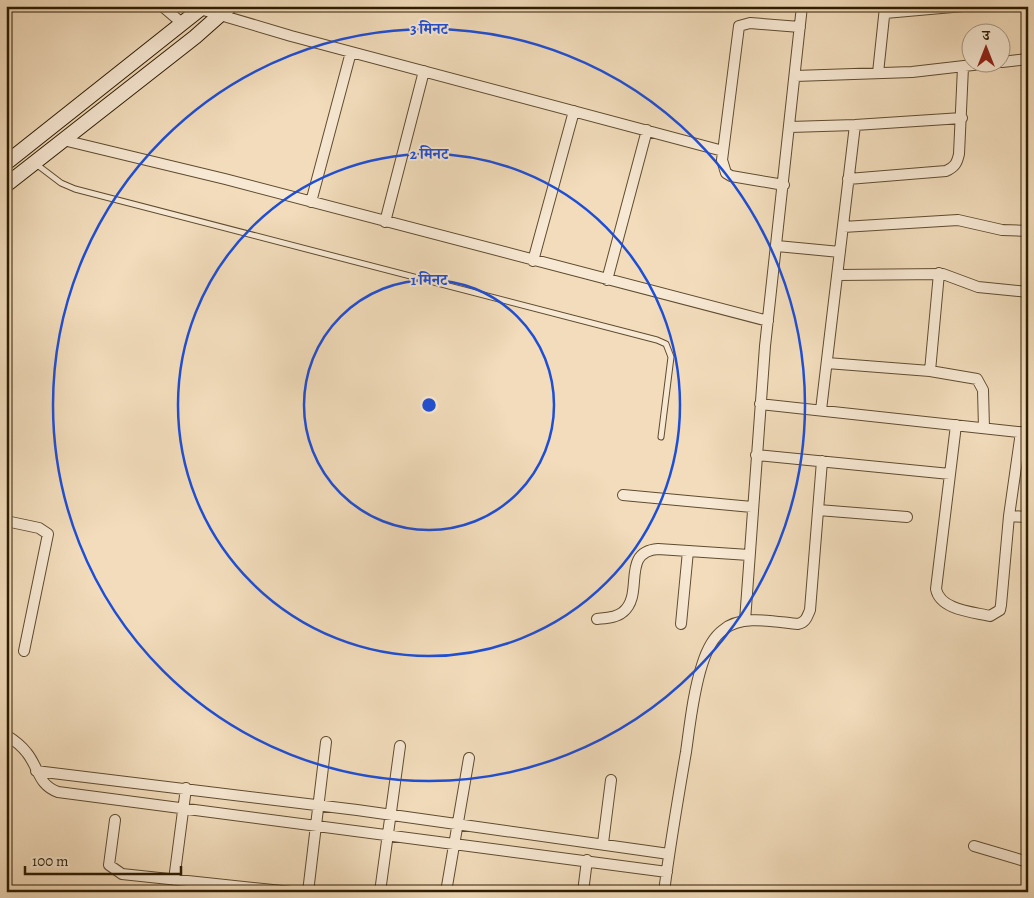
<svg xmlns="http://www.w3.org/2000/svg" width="1034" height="898" font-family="Alegreya,'Noto Serif Devanagari',serif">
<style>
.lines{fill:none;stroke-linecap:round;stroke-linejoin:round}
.service-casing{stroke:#5f4c30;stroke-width:7}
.minor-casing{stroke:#5f4c30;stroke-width:12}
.secondary-casing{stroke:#2e1c01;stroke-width:16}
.service{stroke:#f7e8d3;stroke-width:5}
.minor{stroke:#f7e8d3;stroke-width:10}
.secondary{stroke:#f7e8d3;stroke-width:14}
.ring{fill:none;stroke:#1d4ed8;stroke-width:2.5}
.centre{fill:#1d4ed8;stroke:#f7e8d3;stroke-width:2.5}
.ring-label{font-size:15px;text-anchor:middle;font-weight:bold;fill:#1d4ed8;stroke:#f7e8d3;stroke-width:4;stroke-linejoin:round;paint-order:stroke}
</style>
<rect width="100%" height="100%" fill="#f2dcbb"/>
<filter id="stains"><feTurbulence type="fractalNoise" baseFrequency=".004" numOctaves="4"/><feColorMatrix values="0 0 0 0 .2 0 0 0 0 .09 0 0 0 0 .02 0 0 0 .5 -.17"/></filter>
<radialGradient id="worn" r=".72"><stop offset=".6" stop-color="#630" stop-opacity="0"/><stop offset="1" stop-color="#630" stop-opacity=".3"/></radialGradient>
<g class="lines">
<!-- service casing -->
<g class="service-casing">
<path id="service" d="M36,164l25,19 14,6 582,151 9,4 5,13 -10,80"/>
</g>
<!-- minor casing -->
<g class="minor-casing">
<path id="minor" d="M162,6l21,18
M200,9l91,27 432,115
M885,13l79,-7
M1002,62l26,-3
M878,73l7,-66
M795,76l117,-4 87,-10
M790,127l65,-2 107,-7
M63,140l162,39 543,142
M848,179l98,-8c9,-4 11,-8 13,-17l4,-87
M784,185l-53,-9 -5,-3 -4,-13 17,-134 11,-3 50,4
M311,202l40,-150
M385,222l39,-151
M843,227l115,-7 44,10 26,1
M777,246l63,6
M533,261l41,-150
M838,275l105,-1 35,13 50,5
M607,280l40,-150
M827,363l103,8 47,8 6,11 1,38
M930,371l9,-98
M760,404l267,29
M821,410l34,-285
M956,425l-20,164c4,21 37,23 54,27l10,-6 1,-5 8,-89 12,-84
M756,455l194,19
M623,495l129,12
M818,510l89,7
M1009,516l19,1
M6,521l33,7 9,6 -24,117
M597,619c9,-1 19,-1 26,-7 22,-18 -3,-60 35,-63l91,6
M745,621l20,-275 37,-340
M681,624l7,-73
M6,735c8,5 15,10 21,18 12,15 11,32 31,39l609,80
M36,771l321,39 312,44
M115,820l-6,45 13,9 170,18
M603,843l8,-63
M974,846l54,16
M174,880l12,-92
M308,892l18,-150
M380,892l20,-146
M446,892l23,-134
M583,892l4,-32
M664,892c6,-47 14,-94 22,-140 4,-28 7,-59 16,-87 4,-13 10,-27 21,-35 19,-16 52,-8 75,-6 8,-2 9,-7 12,-14l12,-149"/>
</g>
<!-- secondary casing -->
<g class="secondary-casing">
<path id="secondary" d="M6,163l198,-157
M6,185l189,-148 35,-31"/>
</g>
<!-- service -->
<use href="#service" class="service"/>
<!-- minor -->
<use href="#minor" class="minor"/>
<!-- secondary -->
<use href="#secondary" class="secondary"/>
</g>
<!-- distance rings -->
<g class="ring">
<circle cx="429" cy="405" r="125"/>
<circle cx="429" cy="405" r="251"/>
<circle cx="429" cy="405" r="376"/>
</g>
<circle cx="429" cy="405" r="8" class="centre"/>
<g class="ring-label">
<text x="429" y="34">3 मिनट</text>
<text x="429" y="159">2 मिनट</text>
<text x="429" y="285">1 मिनट</text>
</g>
<!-- margin -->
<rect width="1034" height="898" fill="none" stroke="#f2dcbb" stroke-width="25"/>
<rect x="8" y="8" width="1019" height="883" fill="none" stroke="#2e1c01" stroke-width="2.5"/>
<rect x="12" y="12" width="1009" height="873" fill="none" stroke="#2e1c01"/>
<!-- north arrow -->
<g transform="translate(986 48)"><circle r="24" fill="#f7e8d3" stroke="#a7967f"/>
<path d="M0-4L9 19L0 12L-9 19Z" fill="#8f2418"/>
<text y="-8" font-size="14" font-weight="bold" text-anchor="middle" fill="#2e1c01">उ</text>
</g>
<!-- scale -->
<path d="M25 866v8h156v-8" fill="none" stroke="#2e1c01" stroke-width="2.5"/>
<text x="32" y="866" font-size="15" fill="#2e1c01" stroke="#f7e8d3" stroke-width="4" paint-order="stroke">100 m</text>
<rect width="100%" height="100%" filter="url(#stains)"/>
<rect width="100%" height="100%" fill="url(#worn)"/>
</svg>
